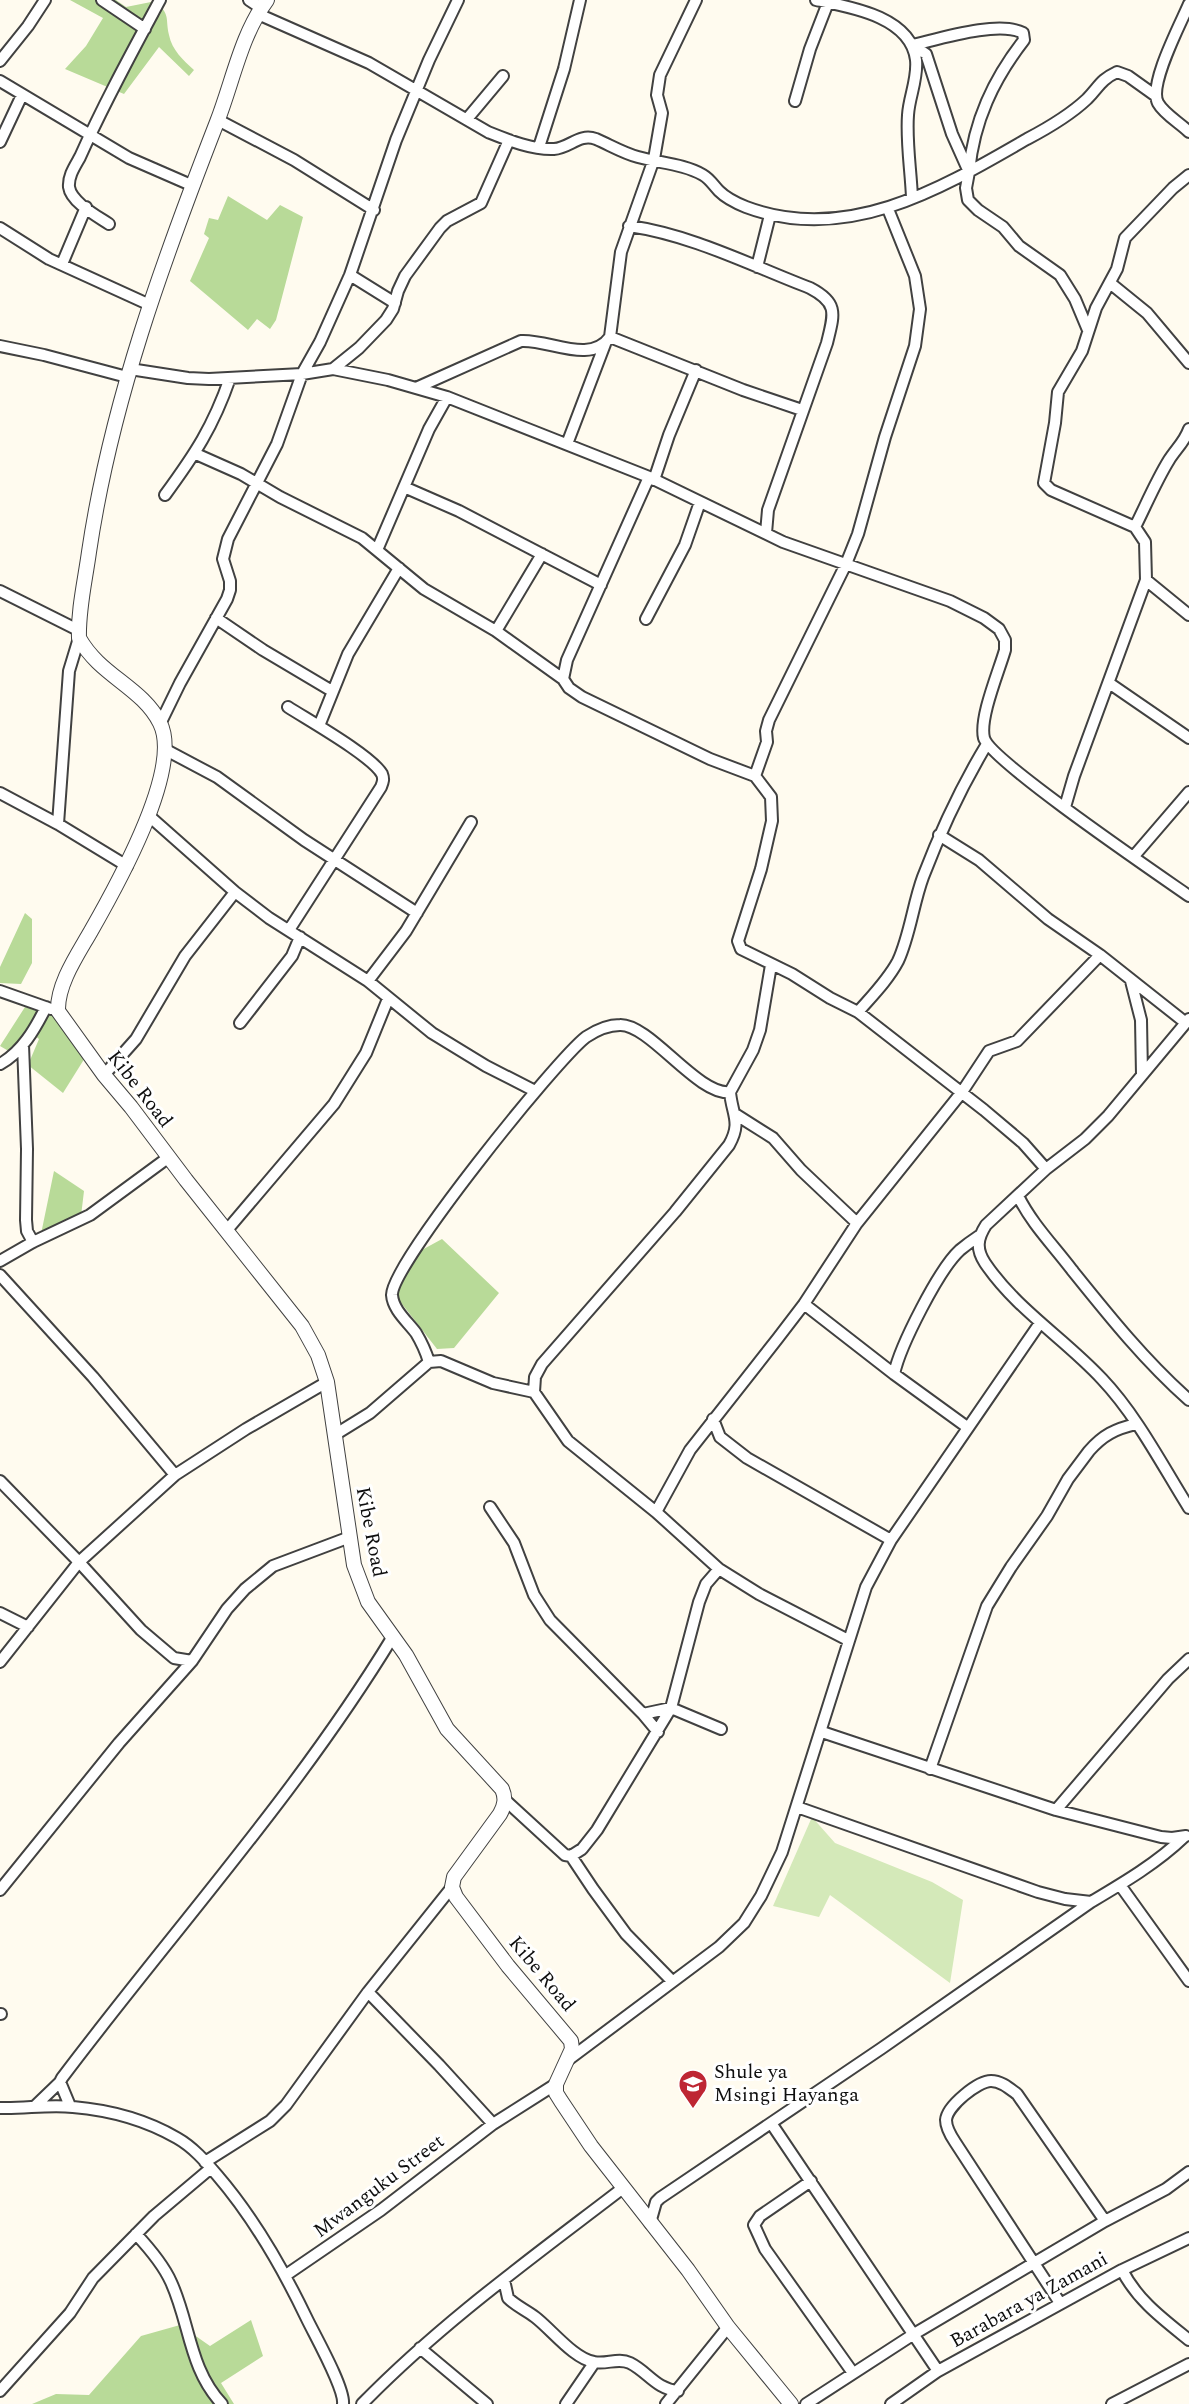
<svg xmlns="http://www.w3.org/2000/svg" width="1189" height="2404" font-family="Spectral,serif">
<style>
.green{fill:#d4e9b9}
.forest{fill:#b8da98}
.lines{fill:none;stroke-linecap:round;stroke-linejoin:round}
.minor-casing{stroke:#414141;stroke-width:14}
.tertiary-casing{stroke:#414141;stroke-width:16}
.minor{stroke:#fff;stroke-width:10}
.tertiary{stroke:#fff;stroke-width:14}
.labels{text-anchor:middle;dominant-baseline:central;stroke-width:6;stroke-linejoin:round;paint-order:stroke}
.street-label{font-size:20px;fill:#0e0e0e;stroke:#fff}
.poi-label{font-size:20px;fill:#0e0e0e;stroke:#fff;text-anchor:start}
</style>
<rect width="100%" height="100%" fill="#fffbef"/>
<!-- green -->
<path class="green" d="M812,1817l23,26 97,39 31,18 -13,83 -120,-88 -11,22 -46,-11z"/>
<!-- forest -->
<path class="forest" d="M70,0h46l10,7 30,-6c15,16 9,16 13,34 3,15 14,25 25,35l-5,6 -30,-29 -35,47 -59,-25 21,-23 17,-28z
M228,196l39,24 13,-15 23,12 -27,103 -6,9 -13,-10 -9,11 -58,-49 19,-43 -5,-4 5,-16 9,2z
M25,913l7,6v44l-11,21 -21,-1v-16z
M25,1007l31,10 32,36 -25,40 -35,-28 11,-26 -11,-9 -16,23 -12,-7z
M54,1171l30,20 -3,25 -40,18z
M442,1239l57,54 -45,55 -17,1 -42,-54 11,-24 14,-20z
M251,2320l12,36 -42,27 13,21h-202l24,-10 33,1 52,-59 39,-11 30,21z"/>
<g class="lines">
<!-- minor casing -->
<g class="minor-casing">
<path id="minor" d="M102,0l43,29
M249,0l12,8
M816,0c35,7 95,17 100,60 2,19 -7,37 -8,55 -2,27 3,56 4,83
M1189,4c-8,19 -41,81 -31,99 6,11 22,20 31,29
M258,14l111,49 119,69c20,8 44,18 66,17 16,-1 25,-16 42,-10 14,6 27,14 42,18 21,6 46,7 65,18 7,4 11,11 16,16 8,8 17,12 27,16 101,38 196,-19 281,-68 21,-11 43,-24 60,-40 12,-12 13,-19 30,-27l11,4 28,20
M913,45l13,9 26,80 17,38 -3,16 2,12 10,10 25,17 16,19 41,29 15,24 13,31
M913,45c26,-6 86,-25 110,-12l1,7c-31,40 -50,81 -55,131
M0,61l28,-35 17,-26
M0,81l129,77 62,27
M795,101l15,-52 19,-49
M467,119l36,-43
M218,120l76,40 80,50
M0,142l22,-47
M539,147l25,-78 16,-69
M888,209l27,67 5,33 -5,37 -30,91 -27,97 -12,30 -77,156 -3,11 1,11 -12,34 16,21 1,24 -11,48 -23,72 3,8 51,25 38,24 28,14 126,98 39,33 23,26
M109,224c-12,-8 -38,-22 -40,-37 -1,-11 6,-21 11,-30 24,-54 52,-105 80,-157
M629,226c63,9 121,39 181,62 29,15 24,26 17,55l-59,167 -2,23
M0,228l49,31 101,46
M62,264l24,-57
M757,267l13,-52
M350,275l45,28
M1110,283l37,30 42,50
M610,337l133,53 59,20
M0,346l44,9 83,22
M130,369l58,9 21,1 93,-5 31,-5 55,11 59,17 202,80 134,65 167,59 34,17 15,11 6,11v10c-6,21 -26,68 -21,88 6,22 175,137 205,158
M333,369l26,-21 27,-28 7,-11 5,-18 7,-15 35,-48 7,-7 34,-18 28,-63
M416,388l105,-47c28,-2 69,24 89,-4l11,-85 33,-93 8,-46 -5,-18 3,-20 36,-75
M567,444l38,-100
M196,454l45,20 39,23 82,41 62,51 72,42 67,48 6,9 13,9 128,62 45,17
M654,480l15,-45 27,-65
M404,487l55,24 142,74
M165,495c30,-41 48,-68 65,-117
M1135,527c11,-22 21,-46 34,-67 7,-11 16,-19 20,-31
M377,550l52,-121 18,-32
M1146,580l43,35
M0,591l78,39
M216,618l47,32 69,41
M646,619l39,-74 15,-43
M496,631l46,-77
M563,679l4,-19 82,-183
M1109,683l80,55
M288,707c20,13 84,49 94,67 2,5 1,8 -1,13l-92,143
M160,724l20,-41 47,-84 3,-9v-9l-7,-22 5,-20 49,-95 25,-70 18,-32 30,-67 46,-135 33,-80 29,-60
M319,726l29,-72 51,-86
M166,750l51,27 87,63 113,73
M0,793l58,31 69,42
M1065,807l9,-31 72,-196 -1,-38 -10,-15 -84,-37 -7,-7 11,-60 3,-31 24,-41 14,-43 21,-39 8,-31 48,-50 16,-13
M148,815l87,77 34,26 99,63 64,52 54,33 49,25
M58,824l11,-153 10,-33
M939,835l40,25 69,59 52,36 86,68
M1134,856l55,-64
M368,981l38,-50 65,-109
M1131,981l10,39 1,55
M0,991l51,18
M858,1012c14,-16 30,-32 40,-51 12,-26 15,-57 25,-84 18,-47 38,-90 64,-133
M1189,1019l-81,97 -23,23 -39,30 -60,56c-9,14 -10,24 -1,38 31,46 80,76 117,116 35,37 60,86 87,129
M240,1023l52,-67 8,-19
M23,1045l4,104 -1,71 1,11 6,11
M0,1064c22,-12 35,-35 46,-57
M104,1075l32,-36 49,-83 50,-64
M730,1092c2,23 12,30 -1,53l-54,67 -133,152 -7,13 -1,15 34,49 88,71 63,57 40,25 89,46
M735,1114l38,24 28,32 56,53
M1018,1196c14,28 35,49 54,74 37,46 73,91 117,130
M227,1230l107,-126 32,-51 22,-54
M0,1261l33,-19 57,-27 79,-58
M0,1275l93,102 82,98
M804,1304l90,70 73,53
M429,1362c-3,-10 -7,-19 -13,-29 -8,-11 -23,-23 -24,-38 -1,-30 164,-235 194,-258 9,-6 22,-12 34,-12 30,-1 78,71 110,67l23,-42 7,-20 11,-65
M894,1374c6,-28 45,-105 66,-124 6,-5 13,-10 19,-14
M713,1419l7,18 27,21 144,82
M336,1434l34,-21 59,-51 12,-1 52,22 41,9
M0,1481l79,81 62,68 33,28 18,3
M490,1507l24,36 20,52 16,25 93,94 15,18
M656,1512l34,-62 88,-112 26,-34 53,-81 105,-131 27,-41 28,-10 83,-86
M0,1613l28,14
M0,1662l79,-100 96,-87 71,-46 81,-47
M643,1714l28,-6 50,21
M822,1732l234,78 105,27 11,1 14,-2
M930,1769l57,-163 24,-39 36,-51 21,-37 21,-28c14,-16 26,-22 47,-27
M505,1800l60,55 6,1 11,-7 15,-19 74,-122 28,-106 7,-18 13,-15
M797,1807l241,85 27,7 26,3
M1056,1810l112,-131 21,-20
M571,1856l22,33 33,45 46,47
M1120,1885l69,96
M0,1890l119,-147 73,-82 35,-52 18,-20 28,-23 77,-29
M368,1992l71,73 54,59
M0,2014h1
M568,2060l151,-113 25,-24 17,-27 21,-44 84,-265 25,-47 149,-217
M70,2106l-10,-24 2,-4c110,-146 235,-284 330,-440
M34,2107l26,-25
M0,2108c24,1 49,-4 73,-1 35,3 73,13 104,31 16,9 28,23 40,37 37,43 64,90 89,142 8,17 39,71 37,87
M771,2123l167,248
M205,2162l65,-41 16,-16 82,-113 84,-105
M811,2181l-51,35 -6,9 11,24 88,124
M650,2223l6,-21 4,-4 222,-150 209,-146c32,-19 66,-39 93,-65
M136,2234c13,14 27,30 35,48 19,41 18,87 51,122
M1122,2270c15,30 41,49 67,70
M286,2275l95,-65 112,-86 63,-40
M504,2280l4,18c8,8 18,12 27,19 16,12 39,42 59,45 12,3 24,-5 36,1 18,9 26,26 48,28
M1060,2303l-105,-161c-4,-6 -9,-14 -9,-22 1,-14 32,-39 45,-39 10,0 18,7 26,13l88,127
M420,2348l67,56
M0,2391l70,-78 23,-35 61,-62 57,-48
M362,2404c79,-81 171,-147 261,-216
M566,2404l28,-41
M666,2404l62,-77
M806,2404l108,-70 191,-113 61,-32 23,-17
M891,2404l47,-33 184,-101 67,-32
M1112,2404l77,-40"/>
</g>
<!-- tertiary casing -->
<g class="tertiary-casing">
<path id="tertiary" d="M267,0c-26,35 -34,81 -50,122 -54,139 -106,281 -128,430 -4,29 -11,58 -10,86 21,38 63,49 81,85 23,46 -45,166 -69,208 -13,23 -34,53 -33,80l46,64 27,32 55,73 116,146 16,29 9,27 27,183 14,37 38,53 41,74 55,60c4,9 3,16 -2,25l-46,63 -2,10 4,10 52,69 63,75 1,8 -16,35v9l5,8 30,45 97,124 40,57 63,77"/>
</g>
<!-- minor -->
<use href="#minor" class="minor"/>
<!-- tertiary -->
<use href="#tertiary" class="tertiary"/>
</g>
<!-- icons -->
<defs>
<g id="school-pin" transform="scale(1.5)"><path d="M0 17L-7.5 6A9.5 9.5 0 1 1 7.5 6Z" fill="#be2633" stroke="#fff"/><path d="M0-5L7-2L0 1L-7-2ZM-4 1L0 2.5L4 1V4Q0 6-4 4Z" fill="#fff"/></g>
</defs>
<g fill-rule="evenodd">
<use href="#school-pin" x="693" y="2084"/>
</g>
<g class="labels">
<!-- street labels -->
<g class="street-label">
<text transform="translate(140 1089) rotate(52)">Kibe Road</text>
<text transform="translate(371 1532) rotate(79)">Kibe Road</text>
<text transform="translate(542 1974) rotate(50)">Kibe Road</text>
<text transform="translate(379 2186) rotate(-37)">Mwanguku Street</text>
<text transform="translate(1029 2300) rotate(-29)">Barabara ya Zamani</text>
</g>
<!-- poi labels -->
<g class="poi-label">
<text x="714" y="2072">Shule ya<tspan x="714" dy="23">Msingi Hayanga</tspan></text>
</g>
</g>
</svg>
